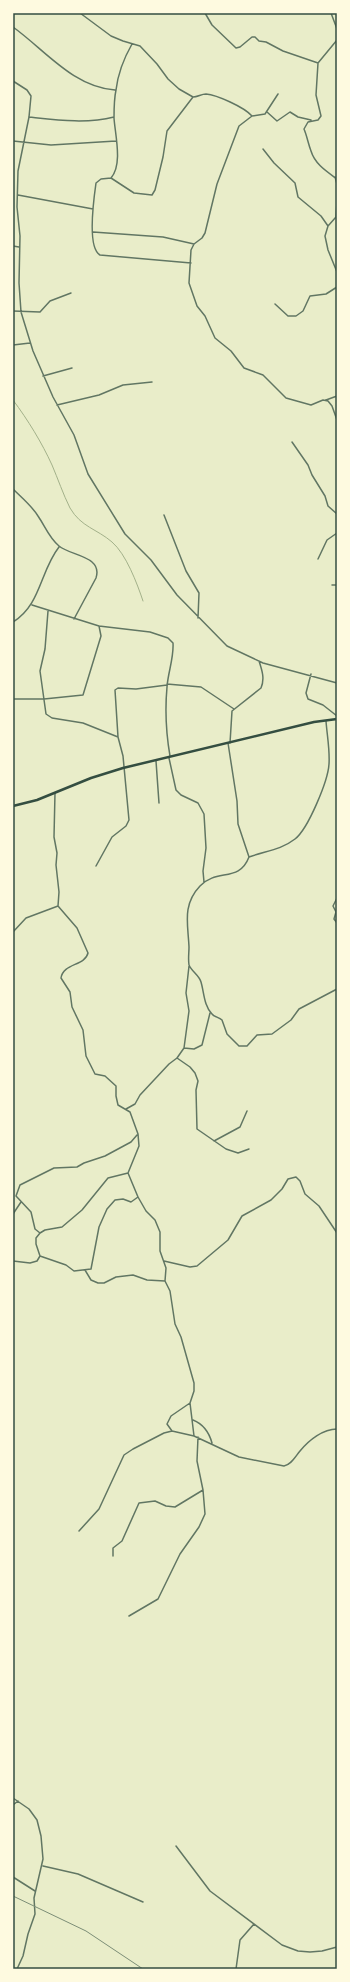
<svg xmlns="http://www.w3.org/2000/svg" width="350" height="1982" font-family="'Fira Sans',sans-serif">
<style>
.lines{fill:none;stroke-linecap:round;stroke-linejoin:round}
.stream{stroke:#a3b18a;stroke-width:1}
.minor{stroke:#617663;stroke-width:1.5}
.tertiary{stroke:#617663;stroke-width:2}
.secondary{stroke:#344e41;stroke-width:2.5}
.rail{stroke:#7c8e77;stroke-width:1}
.neatline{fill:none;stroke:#344e41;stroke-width:1.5}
</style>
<rect width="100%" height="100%" fill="#e9edc9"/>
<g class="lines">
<!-- stream -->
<path class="stream" d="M13,400c15,20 29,43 39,65 6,14 11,29 18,43 11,19 27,21 42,34 14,12 25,41 31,59"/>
<!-- minor -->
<path class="minor" d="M80,13l31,23 12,5 17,5 17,18 11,15 11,10 14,8c5,0 8,-3 13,-3 11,1 38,13 46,22
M205,13l7,12 24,23 4,-1 12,-10h3l4,4 7,1 17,9 35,12
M331,13l6,16
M13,27c32,23 60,60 102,63
M337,40l-19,23 -2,32 5,21 -3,4 -10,2 -4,7c3,7 4,14 7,22 4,13 15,20 26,28
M132,44c-8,14 -14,29 -16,46 -2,9 -2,19 -2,28 1,16 9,47 -3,60l-10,1 -5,4c-2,14 -9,65 4,72l91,8
M13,81l14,9 4,6 -2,21 -11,54 -1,36 3,29 -1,47 2,29 12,39 20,46 21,38 14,39 37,60 26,26 26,35 50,51 36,17 74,20
M278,94l-13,20 -13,2 -13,10 -22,58 -12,49 -3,5 -8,6 -3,6 -2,33 8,23 8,10 10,22 16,13 13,17 19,7 23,23 25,7 12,-5 5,1 4,5 5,14
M267,112l10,9 13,-9 8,5 13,3
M29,117c28,3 57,7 85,0
M13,141l38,4 65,-4
M263,149l11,14 21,20 3,14 23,19 7,10
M335,177l2,7
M111,178l23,15 18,2 3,-5 8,-33 4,-26 26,-34
M18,195l75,14
M337,202l-1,15 -8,9 -3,10 3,14 9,22
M93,232l70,5 31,7
M13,246l6,1
M275,304l13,12h8l7,-5 7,-15 16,-2 11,-7
M13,311l27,1 10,-11 21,-8
M13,345l17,-2
M43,376l29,-8
M326,400l11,-4
M57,405l42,-10 24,-10 29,-3
M292,442l16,23 4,10 13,21 3,10 9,8
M13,489c8,8 19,17 25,27 7,10 11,22 21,30 12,10 44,10 37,32l-22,41
M164,515l22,56 13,22 -1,25
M318,559l9,-19 10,-7
M332,585h5
M48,611l-3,38 -5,22 6,43 6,4 31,5 35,14
M13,622c28,-17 27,-51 46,-75
M99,626l51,6 18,6 5,5c1,15 -5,29 -6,44 -2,22 -1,46 3,69
M311,674l-5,19 2,6 15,6 14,11
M167,684l34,3 33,22
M13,699h31l39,-4 18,-59 -2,-10 -67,-21
M228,743l9,58 1,23 11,33c-10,26 -32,11 -49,29 -18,19 -12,38 -11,61 0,6 -1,12 0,18 3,7 10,10 12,17 3,10 3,24 11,32 2,3 7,3 10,6l5,14 12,12h8l10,-11 15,-1 19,-14 8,-11 38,-20
M230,743l2,-32 29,-23c4,-9 1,-18 -2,-27
M169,758l7,32 5,5 17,8 6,11 2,34 -3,23 1,11
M156,761l3,42
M249,857c16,-6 32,-7 46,-18 13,-10 33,-58 34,-75 1,-14 -2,-29 -3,-43
M96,866l16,-29 14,-11 3,-6 -6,-64 -5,-19 -3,-47 3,-2 18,1 31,-4
M337,898l-4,8 3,6 -2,7 3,4
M13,932l13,-14 32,-12
M184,1048l10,1 8,-4 8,-32
M177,1058l13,9 5,6 3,8 -2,9 1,39 29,20 12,4 11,-4
M126,1109l9,-5 5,-9 29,-31 8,-6 7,-10 5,-37 -3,-18 3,-27
M214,1141l26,-14 7,-16
M138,1197l8,14 9,9 5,12v19l6,17 -1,13 5,10 5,33 6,13 13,46v8l-4,12 4,33
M13,1214l8,-12
M40,1233l-5,-4 -4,-17 -15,-16 4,-11 34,-17 23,-1 7,-4 21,-7 26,-14 6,-7
M40,1256l26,9 8,6 17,-2 8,-42 8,-18 8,-9 8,-1 8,3 7,-5 -10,-24
M13,1261l17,2 7,-2 3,-5 -4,-12v-6l4,-5 5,-3 17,-3 20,-17 26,-32 20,-5 11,-27 -1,-12 -8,-22 -12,-7 -2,-9v-10l-11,-10 -10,-2 -9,-18 -3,-26 -11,-23 -2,-15 -9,-14c2,-15 24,-12 27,-25l-11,-25 -19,-22 1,-14 -3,-27 1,-12 -3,-16 1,-44
M164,1261l26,6 7,-1 31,-26 14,-24 29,-16 11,-11 6,-10 8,-2 4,4 5,13 14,12 18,27
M85,1270l6,10 7,3h6l12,-6 17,-2 14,5 18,1
M193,1420c10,4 16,12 19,23
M172,1431l-5,-7 4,-8 19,-13
M79,1531l20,-22 25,-54 9,-6 31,-16 8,-2 22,5 45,21 45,9c7,-1 11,-9 16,-15 9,-11 23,-22 37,-22
M113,1556v-8l9,-7 17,-38 16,-2 11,5 9,1 28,-17
M129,1616l29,-17 22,-45 19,-27 6,-13 -2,-24 -6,-29 1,-24
M13,1798l16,11 8,11 4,16 2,23 -9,39 1,16 -7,20 -5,22 -6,13
M13,1805l5,-4
M176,1846l34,45 72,54 16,6 12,1 12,-1 15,-4
M43,1866l35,8 65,28
M13,1877l22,14
M236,1969l4,-29 14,-16"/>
<!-- tertiary -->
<path class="tertiary" d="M13,15l1,-2"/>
<!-- secondary -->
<path class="secondary" d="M13,806l24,-6 54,-22 32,-10 191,-46 23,-3"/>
<!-- rail -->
<path class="rail" d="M13,1896l73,35 57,38"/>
</g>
<!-- border -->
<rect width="350" height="1982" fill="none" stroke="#fefae0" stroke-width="28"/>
<rect x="14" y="14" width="322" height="1954" class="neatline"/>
</svg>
